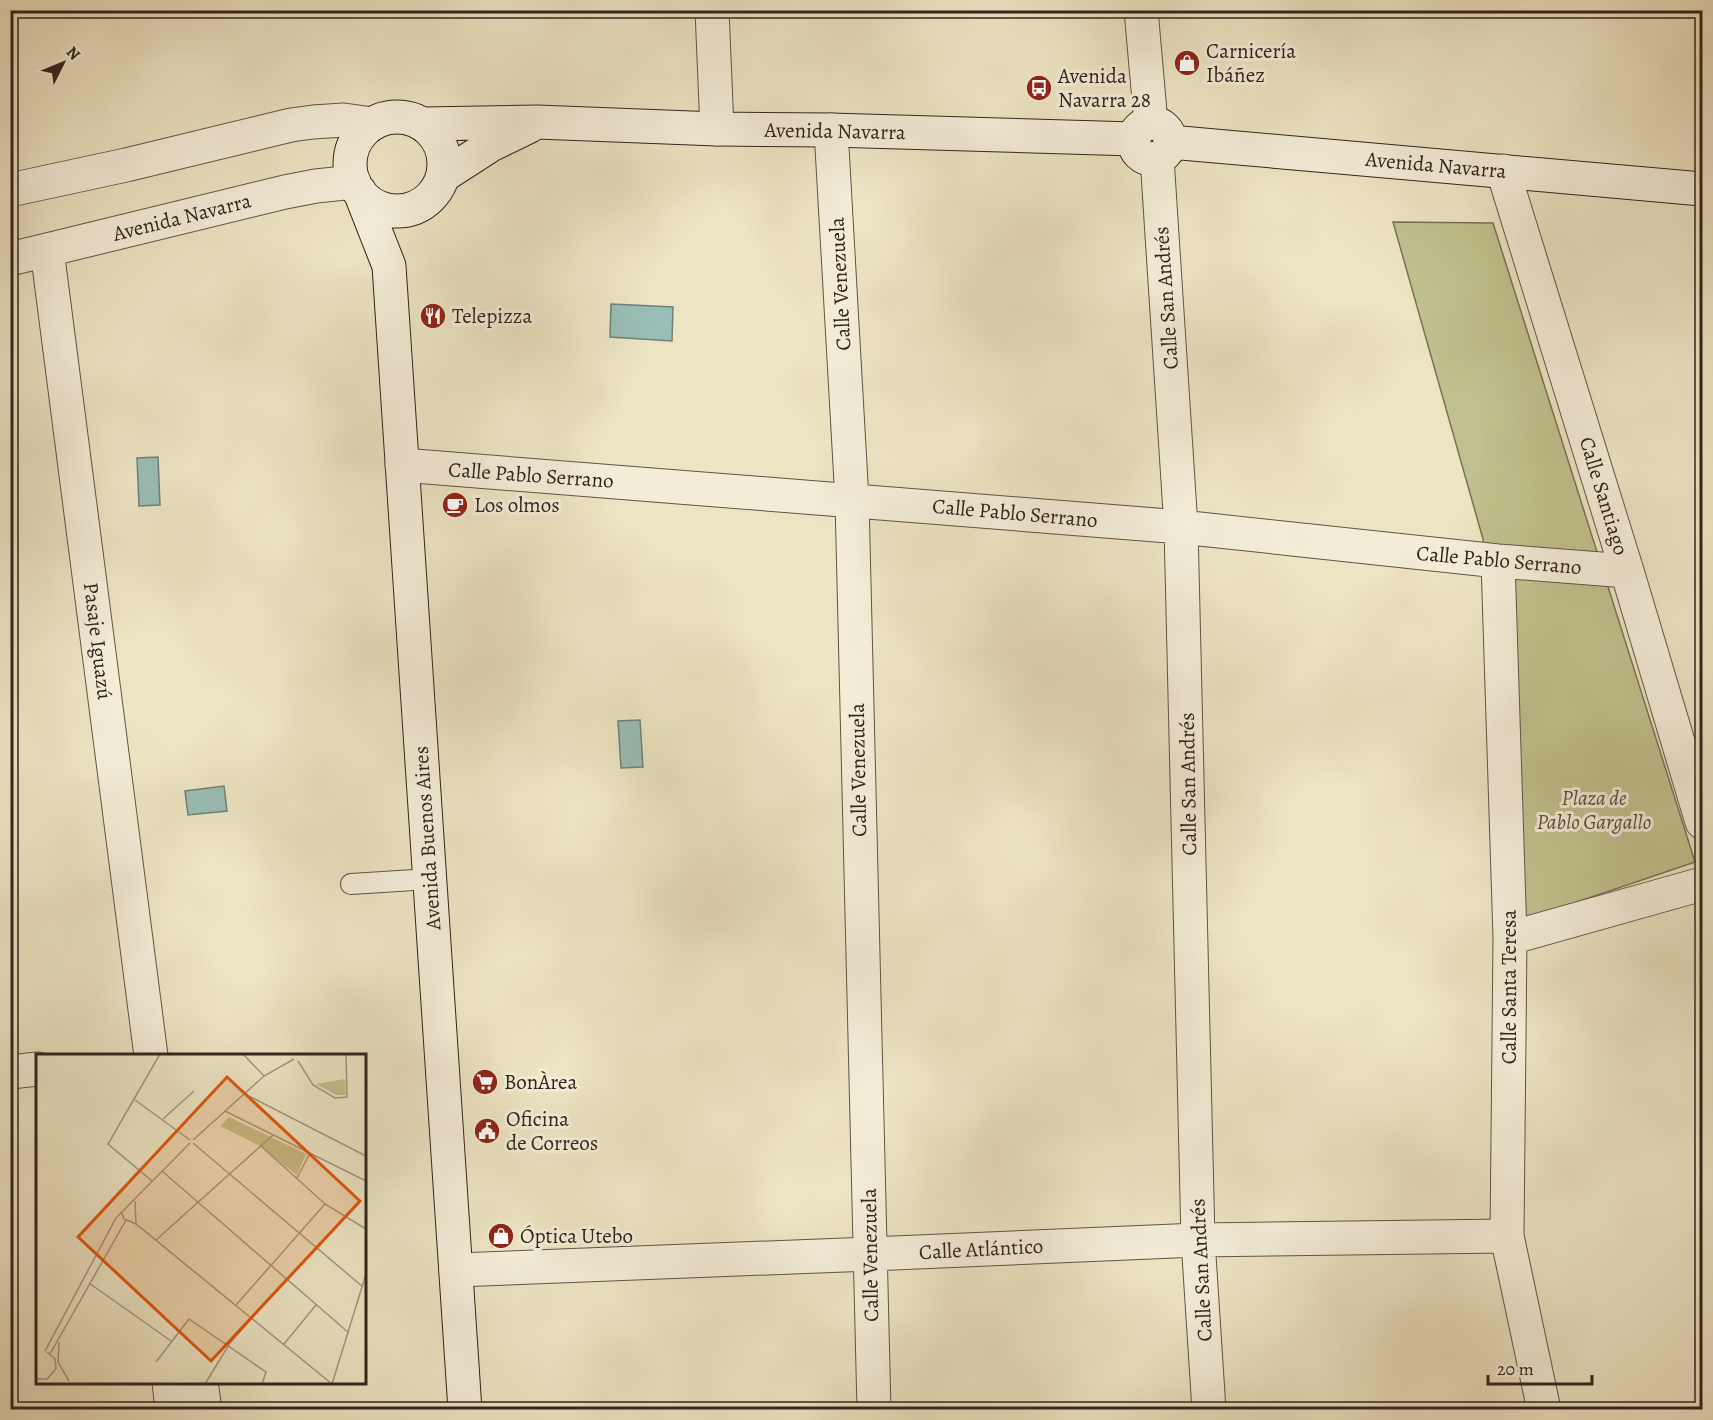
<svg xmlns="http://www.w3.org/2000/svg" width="1713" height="1420" font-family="Alegreya,serif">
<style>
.green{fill:#c0c18e;stroke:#797256;stroke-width:1.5}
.water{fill:#99beb7;stroke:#70807a;stroke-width:1.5}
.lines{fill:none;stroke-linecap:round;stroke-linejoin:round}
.lane-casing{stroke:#615447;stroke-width:22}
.street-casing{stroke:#615447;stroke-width:35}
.secondary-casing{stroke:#32241e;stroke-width:35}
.lane{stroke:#f3edd8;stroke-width:20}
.street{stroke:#f3edd8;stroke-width:33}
.secondary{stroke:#f3edd8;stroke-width:33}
.labels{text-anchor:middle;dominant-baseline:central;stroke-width:6;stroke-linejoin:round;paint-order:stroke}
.poi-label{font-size:21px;fill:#32241e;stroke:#f3edd8;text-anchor:start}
.street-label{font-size:21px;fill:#32241e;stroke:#f3edd8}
.park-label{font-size:21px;font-style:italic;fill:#564b3a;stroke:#f3edd8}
.inset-road{fill:none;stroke:#a29781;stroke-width:1.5}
.view{fill:#df560d;fill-opacity:0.15;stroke:#df560d;stroke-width:3}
.inset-edge{fill:none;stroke:#32241e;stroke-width:3}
</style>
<rect width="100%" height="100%" fill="#ede4c3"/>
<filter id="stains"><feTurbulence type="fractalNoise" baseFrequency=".00333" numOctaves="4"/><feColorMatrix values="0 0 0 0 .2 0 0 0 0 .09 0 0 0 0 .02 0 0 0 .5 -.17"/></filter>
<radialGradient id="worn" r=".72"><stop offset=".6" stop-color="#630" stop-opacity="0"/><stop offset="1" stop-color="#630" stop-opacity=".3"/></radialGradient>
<!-- green -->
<path class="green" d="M1393,222l100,1 202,639 -171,58 -41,-381z"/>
<!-- water -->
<path class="water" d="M611,304l62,3 -1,34 -62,-4z
M158,457l2,48 -21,1 -2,-48z
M640,720l3,47 -22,1 -3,-47z
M224,786l3,25 -39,4 -3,-24z"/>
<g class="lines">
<!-- lane casing -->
<g class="lane-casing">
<path id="lane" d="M351,884l79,-5"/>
</g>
<!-- street casing -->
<g class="street-casing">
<path id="street" d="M712,10l5,119
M1141,10l10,113
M831,130l21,370 22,910
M1157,158l24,369 17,713 11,170
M1503,171l124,400 75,251
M10,190l116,-25 165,-40 22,-3 31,-2 28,4
M47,250l104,806
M10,259l275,-67 31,-6 38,-4
M402,465l779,62 317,34 129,10
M1498,561l12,377 -3,298 37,174
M1510,938l192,-54
M10,1072l28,-3
M456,1270l414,-16 328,-14 309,-4
M169,1382l3,28
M201,1382l4,28"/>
</g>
<!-- secondary casing -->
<g class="secondary-casing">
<path id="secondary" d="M350 164a47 47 0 1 1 94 0a47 47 0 1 1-94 0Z
M1134 141a18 18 0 1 1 36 0a18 18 0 1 1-36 0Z
M423,124l114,-2 180,7 114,1 303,9
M1170,142l532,47
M443,176l48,-31 39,-19
M360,192l29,74 76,1144"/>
</g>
<!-- lane -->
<use href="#lane" class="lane"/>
<!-- street -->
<use href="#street" class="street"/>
<!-- secondary -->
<use href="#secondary" class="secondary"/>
</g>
<!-- icons -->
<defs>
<g id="shop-disc" transform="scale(1.35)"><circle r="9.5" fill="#8f2418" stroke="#f3edd8"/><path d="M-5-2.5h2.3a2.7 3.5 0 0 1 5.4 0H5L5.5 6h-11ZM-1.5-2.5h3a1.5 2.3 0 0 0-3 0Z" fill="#fff"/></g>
<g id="bus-disc" transform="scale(1.35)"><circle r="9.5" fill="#8f2418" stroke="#f3edd8"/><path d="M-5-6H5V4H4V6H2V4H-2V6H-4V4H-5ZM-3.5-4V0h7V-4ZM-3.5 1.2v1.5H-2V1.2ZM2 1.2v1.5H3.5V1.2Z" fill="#fff"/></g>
<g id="restaurant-disc" transform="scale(1.35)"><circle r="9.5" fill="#8f2418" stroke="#f3edd8"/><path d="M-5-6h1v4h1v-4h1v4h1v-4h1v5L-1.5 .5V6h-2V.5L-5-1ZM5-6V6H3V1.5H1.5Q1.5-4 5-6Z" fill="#fff"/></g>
<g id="cafe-disc" transform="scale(1.35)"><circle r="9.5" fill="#8f2418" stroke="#f3edd8"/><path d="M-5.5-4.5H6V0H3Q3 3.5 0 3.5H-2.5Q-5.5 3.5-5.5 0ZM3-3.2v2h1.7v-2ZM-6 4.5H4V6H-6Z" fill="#fff"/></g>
<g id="supermarket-disc" transform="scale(1.35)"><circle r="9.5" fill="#8f2418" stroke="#f3edd8"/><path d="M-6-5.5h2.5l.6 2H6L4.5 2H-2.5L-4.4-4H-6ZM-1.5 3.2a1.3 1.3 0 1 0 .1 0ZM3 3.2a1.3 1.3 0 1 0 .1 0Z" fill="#fff"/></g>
<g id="civic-disc" transform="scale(1.35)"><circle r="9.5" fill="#8f2418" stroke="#f3edd8"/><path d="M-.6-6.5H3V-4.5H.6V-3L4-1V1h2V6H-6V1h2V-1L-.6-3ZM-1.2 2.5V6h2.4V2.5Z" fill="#fff"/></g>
</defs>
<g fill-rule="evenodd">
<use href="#shop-disc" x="1187" y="63"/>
<use href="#bus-disc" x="1039" y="88"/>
<use href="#restaurant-disc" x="433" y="316"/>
<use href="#cafe-disc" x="455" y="505"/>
<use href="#supermarket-disc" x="485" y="1082"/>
<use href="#civic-disc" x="487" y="1131"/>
<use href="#shop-disc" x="501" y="1236"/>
</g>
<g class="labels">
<!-- poi labels -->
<g class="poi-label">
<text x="1206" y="51">Carnicería<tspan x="1206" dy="24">Ibáñez</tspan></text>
<text x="1058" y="76">Avenida<tspan x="1058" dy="24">Navarra 28</tspan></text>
<text x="452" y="316">Telepizza</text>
<text x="474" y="505">Los olmos</text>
<text x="504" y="1082">BonÀrea</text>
<text x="506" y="1119">Oficina<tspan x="506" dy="24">de Correos</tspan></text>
<text x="520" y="1236">Óptica Utebo</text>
</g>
<!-- street labels -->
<g class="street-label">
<text transform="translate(835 131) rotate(1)">Avenida Navarra</text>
<text transform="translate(1436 165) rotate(5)">Avenida Navarra</text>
<text transform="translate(182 217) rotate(-14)">Avenida Navarra</text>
<text transform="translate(840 284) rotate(-93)">Calle Venezuela</text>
<text transform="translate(1166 298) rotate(-94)">Calle San Andrés</text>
<text transform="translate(531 475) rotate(4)">Calle Pablo Serrano</text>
<text transform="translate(1604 496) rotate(73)">Calle Santiago</text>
<text transform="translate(1015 513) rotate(5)">Calle Pablo Serrano</text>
<text transform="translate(1499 560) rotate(5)">Calle Pablo Serrano</text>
<text transform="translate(98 641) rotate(83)">Pasaje Iguazú</text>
<text transform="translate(858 770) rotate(-91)">Calle Venezuela</text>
<text transform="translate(1188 784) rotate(-91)">Calle San Andrés</text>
<text transform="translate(427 838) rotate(-94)">Avenida Buenos Aires</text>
<text transform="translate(1509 987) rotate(-90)">Calle Santa Teresa</text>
<text transform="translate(981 1249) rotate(-3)">Calle Atlántico</text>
<text transform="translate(870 1255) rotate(-91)">Calle Venezuela</text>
<text transform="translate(1201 1270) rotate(-93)">Calle San Andrés</text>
</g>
<!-- park labels -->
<g class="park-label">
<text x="1594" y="798">Plaza de<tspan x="1594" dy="24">Pablo Gargallo</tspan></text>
</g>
</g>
<!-- overview -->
<g transform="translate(36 1054)">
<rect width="330" height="330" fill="#ede4c3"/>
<path d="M309,25l1,16h-10l-20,-11zM193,63l77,37 -9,21 -39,-30 -38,-19z" fill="#c0c18e"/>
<path class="inset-road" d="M207,0l21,22M262,7l15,24 22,13 12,-1 -1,-43M209,40l121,62M99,46l55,40M189,57l141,70M127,65l31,-28M157,86l71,-64 30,-17M157,89l170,144M225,92l64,58 41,25M126,117l187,162M261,124l13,-25M116,127l-44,-37 52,-90M99,147l1,23M86,159l2,6 12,5 196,160M120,186l117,-105M53,229l82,58M200,251l89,-101M23,288l-1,20 11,19M248,290l32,-39M9,297l71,-133 74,-75M14,300l76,-134M120,308l33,-43 77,53 -4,12M0,325h11l9,-10 -1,-10 -8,-7M169,330l25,-41 22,-25M296,330l34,-110"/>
<path class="view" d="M191,23l133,124 -149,160 -133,-124z"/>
<rect width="330" height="330" class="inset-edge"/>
</g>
<!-- margin -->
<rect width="1713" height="1420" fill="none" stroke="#ede4c3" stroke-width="36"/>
<rect x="12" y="12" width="1689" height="1396" fill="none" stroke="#32241e" stroke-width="3"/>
<rect x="18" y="18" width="1677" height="1384" fill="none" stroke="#32241e" stroke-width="1.5"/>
<!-- north arrow -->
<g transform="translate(63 63) rotate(47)" stroke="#f3edd8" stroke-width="4.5" paint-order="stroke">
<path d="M0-4.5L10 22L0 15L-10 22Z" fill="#32241e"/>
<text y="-9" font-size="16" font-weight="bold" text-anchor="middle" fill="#32241e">N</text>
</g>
<!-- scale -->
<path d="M1488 1375v9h104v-9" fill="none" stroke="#32241e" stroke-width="3"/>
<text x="1497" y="1375" font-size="18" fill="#32241e" stroke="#f3edd8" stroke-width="4.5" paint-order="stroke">20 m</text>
<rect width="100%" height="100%" filter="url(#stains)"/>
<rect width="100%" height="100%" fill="url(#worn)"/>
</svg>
